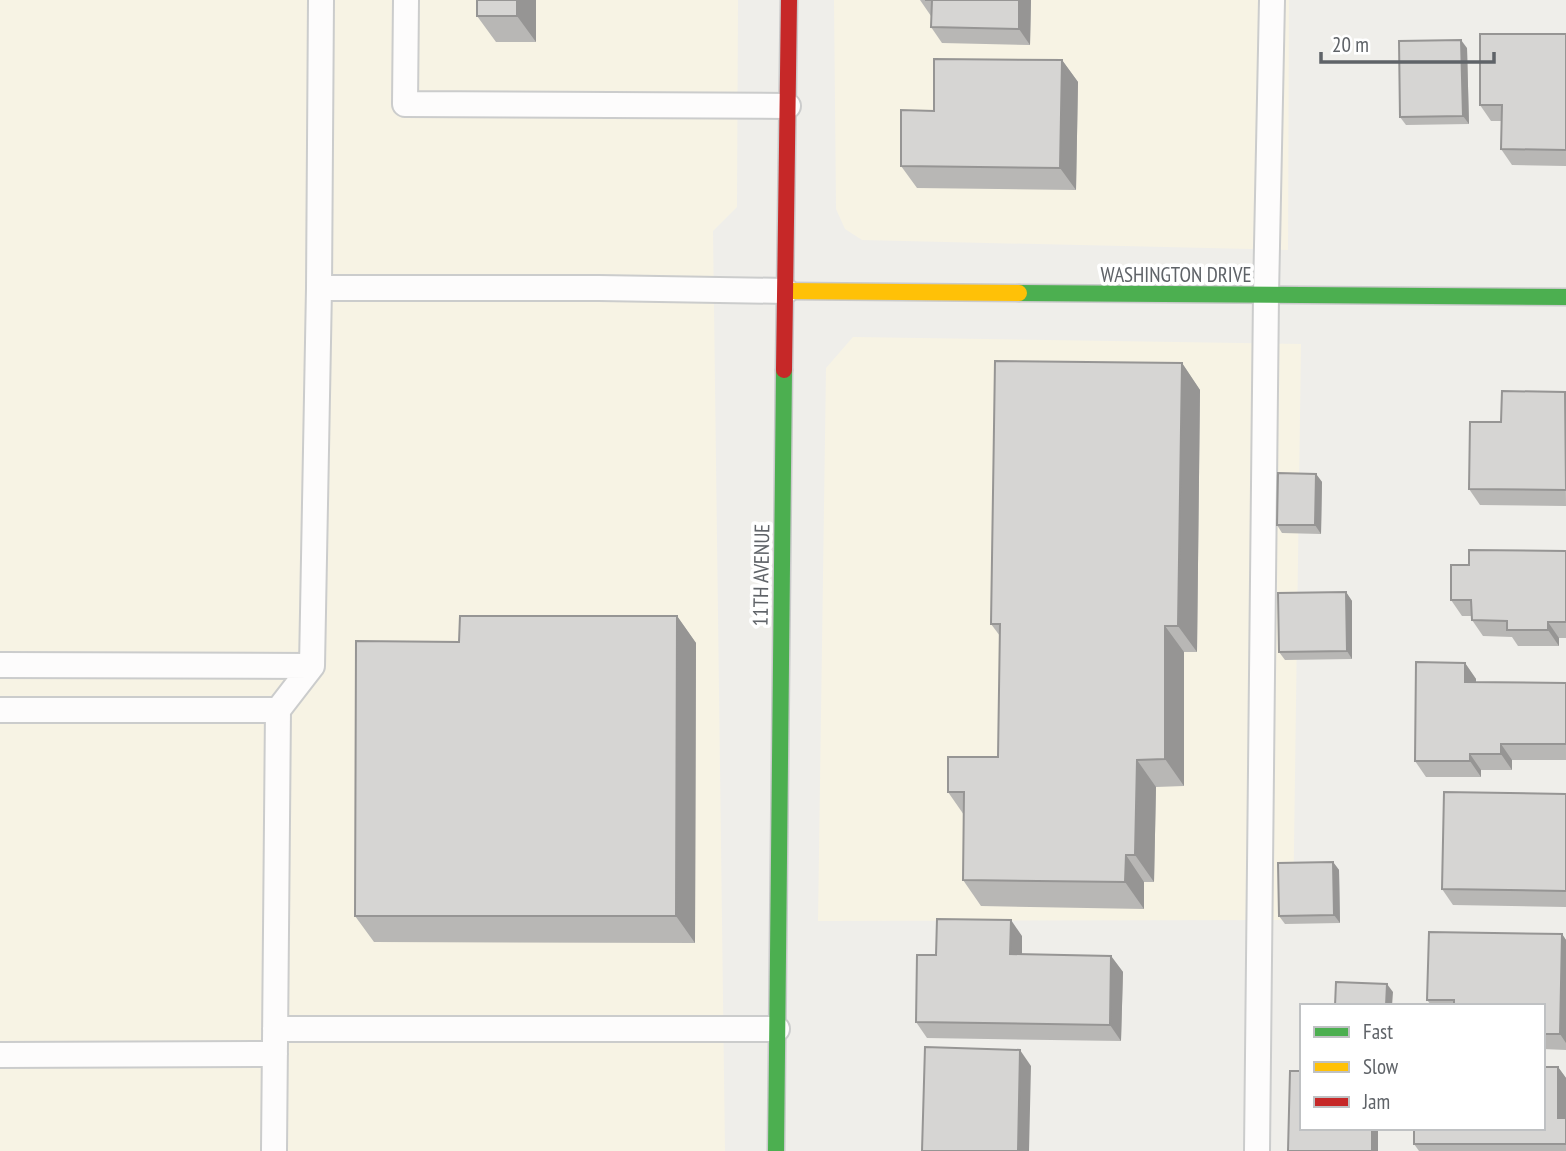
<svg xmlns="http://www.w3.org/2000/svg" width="1566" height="1151" font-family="'PT Sans Narrow',sans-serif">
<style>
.commercial{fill:#f7f3e4}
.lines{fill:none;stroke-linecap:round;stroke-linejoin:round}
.lane-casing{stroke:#cbcccc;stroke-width:28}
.fast-casing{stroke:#cacacb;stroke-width:19}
.slow-casing{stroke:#cacacb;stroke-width:19}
.jam-casing{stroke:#cacacb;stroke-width:19}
.lane{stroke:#fdfcfc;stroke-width:24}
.fast{stroke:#4caf50;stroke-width:16}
.slow{stroke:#ffc107;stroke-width:16}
.jam{stroke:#c62828;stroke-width:16}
.wall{fill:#b8b7b5}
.shaded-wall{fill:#969594}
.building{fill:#d6d5d3;stroke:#969594;stroke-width:2}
.labels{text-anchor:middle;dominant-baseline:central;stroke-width:7;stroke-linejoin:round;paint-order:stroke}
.street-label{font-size:21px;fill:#5f6368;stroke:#fff}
</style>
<rect width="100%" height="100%" fill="#efeeea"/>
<!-- commercial -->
<path class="commercial" d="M0,0h738l-1,207 -24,24 12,920h-725z
M834,0h455l-1,250 -426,-10 -17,-11 -9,-20z
M853,337l448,7 -8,576 -475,1 8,-553z"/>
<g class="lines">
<!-- lane casing -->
<g class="lane-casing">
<path id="lane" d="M321,0l-2,288h280l187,3
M406,0l-1,104 383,2
M0,665l312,1
M0,710h278
M275,1029h502
M0,1055l275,-1
M274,1151l4,-441 34,-44 7,-378
M1257,1151l9,-856 6,-295"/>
</g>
<!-- fast casing -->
<g class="fast-casing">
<path id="fast" d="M1019,293l547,4
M776,1151l8,-781"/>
</g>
<!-- slow casing -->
<g class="slow-casing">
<path id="slow" d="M786,291l233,2"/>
</g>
<!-- jam casing -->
<g class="jam-casing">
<path id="jam" d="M784,370l5,-370"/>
</g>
<!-- lane -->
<use href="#lane" class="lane"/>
<!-- fast -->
<use href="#fast" class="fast"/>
<!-- slow -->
<use href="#slow" class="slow"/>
<!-- jam -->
<use href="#jam" class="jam"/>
</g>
<!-- wall -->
<path class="wall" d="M536,0v42h-40l-19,-26z
M920,0h111l-1,45 -88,-2 -11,-16v-11z
M1566,34v132l-54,-1 -11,-16 1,-28h-11l-11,-16z
M1467,48l2,76 -63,1 -6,-8z
M1062,60l16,22 -2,108 -159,-2 -16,-22 33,-55z
M1182,363l18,27 -3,262h-13v134l-28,1 -2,95h-10v27l-163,-3 -18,-26 1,-65 -16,-23 50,-35 2,-121 -9,-12z
M1565,392l1,114 -86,-1 -11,-16 32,-67z
M1316,474l6,8 -1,52 -39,-1 -5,-8z
M1566,551v87h-7v8h-41l-6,-9 -29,-1 -11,-16v-4h-10l-11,-16 18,-35z
M1346,592l6,9v58l-67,1 -6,-8z
M677,616l19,27 -1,300 -321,-1 -19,-26 104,-274z
M1465,663l11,16v3l90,1v77h-54v10h-31v7h-55l-11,-16z
M1566,794v113l-113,-2 -11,-16z
M1333,862l6,8 1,53 -55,1 -6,-8z
M1562,934l4,6v110l-23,-1v-43h-111l-5,-6z
M1022,936v18l89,2 12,16 -2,69 -194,-3 -11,-16 20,-67z
M1558,1067l8,11v73h-147l-5,-7z"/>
<!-- shaded-wall -->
<path class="shaded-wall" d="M517,0h19v42l-19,-26z
M1019,0h12l-1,45 -11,-16z
M1461,40l6,8 2,76 -6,-8z
M1062,60l16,22 -2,108 -16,-22z
M1182,363l18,27 -3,262 -19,-26z
M1316,474l6,8 -1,52 -6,-9z
M1346,592l6,9v58l-5,-8z
M677,616l19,27 -1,300 -19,-27z
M1548,622l11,16v8l-11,-16z
M1165,626l19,26v134l-19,-27z
M1465,663l11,16v19l-11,-16z
M1501,744l11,16v10l-11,-16z
M1470,754l11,16v7l-11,-16z
M1137,760l19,27 -2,95 -19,-27z
M1126,855l18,27v27l-19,-27z
M1333,862l6,8 1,53 -6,-8z
M1011,920l11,16v34l-12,-16z
M1562,934l4,6v103l-6,-9z
M1111,956l12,16 -2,69 -11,-16z
M1387,984l6,8 -1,14h-6z
M1020,1050l11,16 -2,85h-11z
M1558,1067l8,11v51l-8,-11z
M1372,1128l6,1v22h-6z"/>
<!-- building -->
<path class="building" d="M477,0h40v16h-40z
M925,0h94v29l-88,-2 1,-27z
M1480,34h86v116l-65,-1 1,-44h-22z
M1461,40l2,76 -63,1 -1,-76z
M934,59l128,1 -2,108 -159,-2v-56l33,1z
M995,361l187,2 -4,263h-13v133l-28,1 -2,95h-9l-1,27 -162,-2 1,-88h-16v-35h50l2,-133h-9z
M1502,391l63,1 1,98 -97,-1 1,-67h31z
M1278,473l38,1 -1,51h-38z
M1469,550l97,1v71h-18v8h-41v-9l-35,-1 -1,-20h-20v-35h18z
M1346,592l1,59 -68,1 -1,-59z
M460,616h217l-1,300h-321l1,-275 103,1z
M1416,662l49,1v19l101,1v61h-65v10h-31v7h-55z
M1444,792l122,2v97l-124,-2z
M1333,862l1,53 -55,1 -1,-53z
M937,919l74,1 -1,34 101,2 -1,69 -194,-3 1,-67h19z
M1429,932l133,2 -2,100h-17v-28h-89v-6h-27z
M1336,982l51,2 -1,22h-51z
M925,1047l95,3 -2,101h-96z
M1543,1067h15v51h8v26h-152v-16h129z
M1290,1071h12v57h70v23h-84z"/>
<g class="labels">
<!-- street labels -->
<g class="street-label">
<text x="1176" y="274">WASHINGTON DRIVE</text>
<text transform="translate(761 575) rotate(-89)">11TH AVENUE</text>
</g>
</g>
<!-- legend -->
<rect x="1300" y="1004" width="245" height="126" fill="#ffffff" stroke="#bfc1c3" stroke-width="2"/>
<rect x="1314" y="1027" width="35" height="10" fill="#4caf50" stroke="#bfc1c3" stroke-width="2"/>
<text x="1363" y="1039" font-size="21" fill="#5f6368">Fast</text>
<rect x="1314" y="1062" width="35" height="10" fill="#ffc107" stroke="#bfc1c3" stroke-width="2"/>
<text x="1363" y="1074" font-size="21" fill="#5f6368">Slow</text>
<rect x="1314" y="1097" width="35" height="10" fill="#c62828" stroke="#bfc1c3" stroke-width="2"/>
<text x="1363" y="1109" font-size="21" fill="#5f6368">Jam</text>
<!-- scale -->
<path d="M1321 52v10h173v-10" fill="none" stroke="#5f6368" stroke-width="3.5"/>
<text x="1332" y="52" font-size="21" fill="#5f6368" stroke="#ffffff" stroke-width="5" paint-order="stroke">20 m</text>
</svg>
